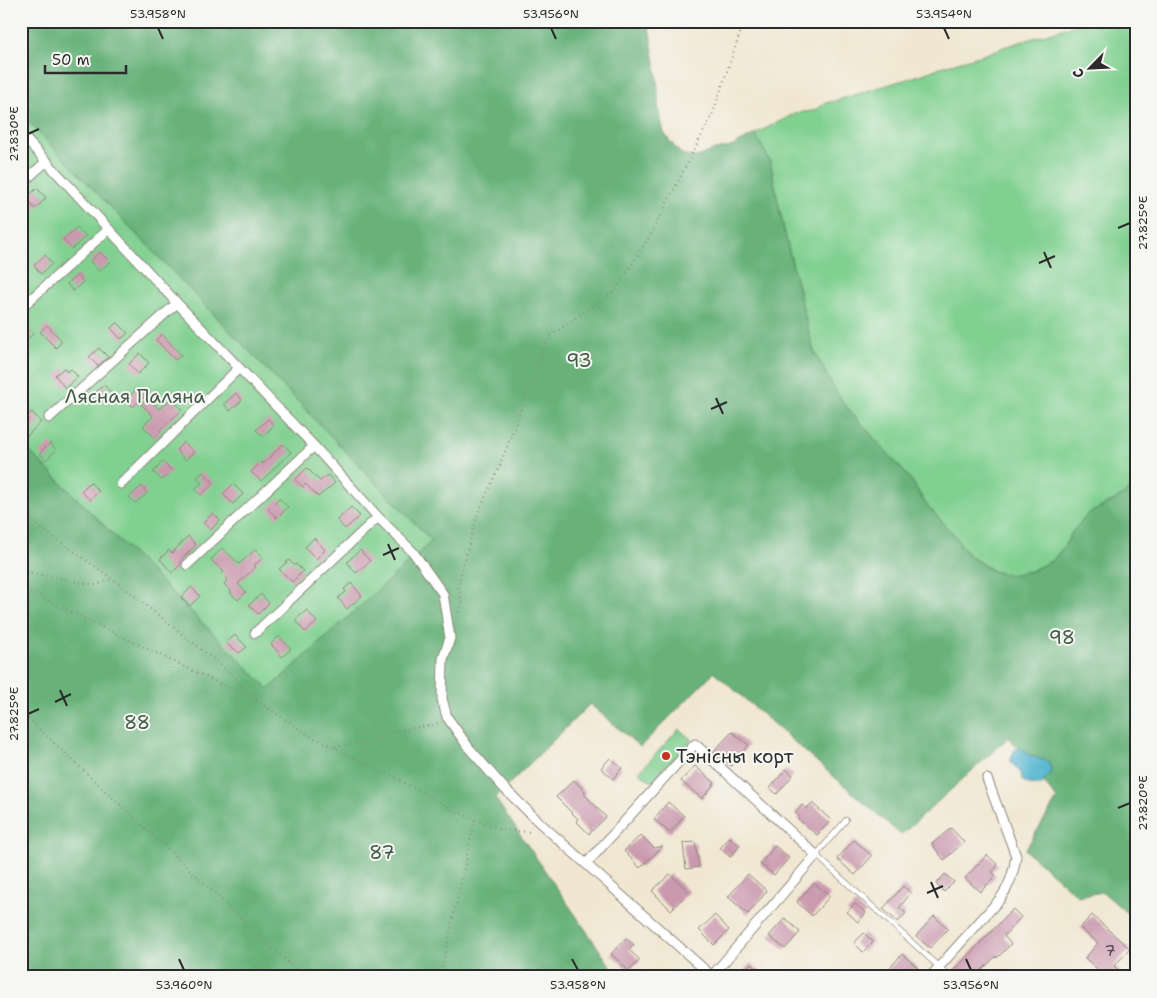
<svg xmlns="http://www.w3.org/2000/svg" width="1157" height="998" font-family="'Shantell Sans',sans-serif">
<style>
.green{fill:#80d090;stroke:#567e5e}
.forest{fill:#68b27a;stroke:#4a6e52}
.water{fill:#4eb4cd;stroke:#3c707c}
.building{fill:#ca99ae}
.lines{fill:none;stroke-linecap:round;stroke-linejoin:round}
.service-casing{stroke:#8e897e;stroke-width:6}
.minor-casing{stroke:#8e897e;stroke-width:11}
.path{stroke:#8e897e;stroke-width:2;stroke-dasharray:1 4;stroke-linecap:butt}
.service{stroke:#fff;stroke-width:4.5}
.minor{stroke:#fff;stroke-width:9}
.ticks{fill:none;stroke:#2b2b2b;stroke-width:2}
.poi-dot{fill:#c8321e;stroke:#f6f6f2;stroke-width:2}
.labels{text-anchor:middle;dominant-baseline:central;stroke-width:4;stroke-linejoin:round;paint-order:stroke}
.number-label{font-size:16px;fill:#53464c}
.park-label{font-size:19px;fill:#445d49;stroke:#f6f6f2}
.poi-label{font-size:19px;fill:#2b2b2b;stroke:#f6f6f2;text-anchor:start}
.neatline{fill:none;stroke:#2b2b2b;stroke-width:2}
.ticks-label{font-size:12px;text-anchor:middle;fill:#2b2b2b}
</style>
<rect width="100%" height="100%" fill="#f6f6f2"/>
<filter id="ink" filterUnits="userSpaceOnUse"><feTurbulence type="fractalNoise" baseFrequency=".02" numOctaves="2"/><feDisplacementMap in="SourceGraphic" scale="10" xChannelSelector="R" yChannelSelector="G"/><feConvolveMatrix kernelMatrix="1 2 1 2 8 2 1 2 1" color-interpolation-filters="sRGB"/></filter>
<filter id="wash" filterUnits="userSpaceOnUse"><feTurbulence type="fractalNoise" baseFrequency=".0096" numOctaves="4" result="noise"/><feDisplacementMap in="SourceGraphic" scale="20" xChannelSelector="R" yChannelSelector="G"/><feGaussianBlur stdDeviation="1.12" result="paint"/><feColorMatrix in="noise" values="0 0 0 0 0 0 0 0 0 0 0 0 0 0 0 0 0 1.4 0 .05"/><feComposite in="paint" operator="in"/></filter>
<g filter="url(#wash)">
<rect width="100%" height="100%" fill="#f1e7d1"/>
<!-- green -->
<path class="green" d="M1089,21h47v462l-14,13 -15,8 -34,27 -8,14 -12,15 -22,11 -23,4 -15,-4 -25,-16 -12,-18 -31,-34 -13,-22 -68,-77 -12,-19 -19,-36 -30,-123 -13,-65 -15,-27 41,-21 17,-2 13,-8 15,-4 20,-6 59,-18 24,-9 42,-12 18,-7z
M21,114l411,427 -163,148 -248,-246z
M679,729l13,11 -40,42 -13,-10z"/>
<!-- forest -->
<path class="forest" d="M21,21h627l9,54 1,19v12l6,27 5,7 11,13 7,3 10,1 18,-7 16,-3 24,-13 15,27 13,65 30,123 19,36 12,19 68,77 13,22 31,34 12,18 25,16 15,4 23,-4 22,-11 12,-15 8,-14 15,-17 34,-18 14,-13v438l-33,-29 -25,4 -53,-46 32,-51 -48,-62 -108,98 -187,-163 -74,75 -50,-43 -95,94 123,179h-597v-534l248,246 163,-148 -411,-427z"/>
<!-- water -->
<path class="water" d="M1019,747l10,8 20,7 2,9 -10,14c-8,0 -13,0 -19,-5l-1,-7 -11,-11 4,-11z"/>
<g id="blocks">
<!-- building -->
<path class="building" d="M37,188l9,10 -11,11 -9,-11z
M77,227l9,9 -14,13 -9,-10z
M100,252l10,10 -11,9 -9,-10z
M45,255l7,9 -11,10 -7,-9z
M77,275l6,7 -10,9 -6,-7z
M21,322l12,12 -12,11z
M117,322l11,11 -7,6 -10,-11z
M47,325l15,16 -6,7 -16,-16z
M162,334l19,21 -6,5 -19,-20z
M99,348l9,9 -10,9 -9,-9z
M140,353l9,10 -11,11 -9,-10z
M64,368l3,4 4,-3 7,8 -13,11 -10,-13z
M104,385l9,10 -7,7 -9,-11z
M138,388l7,8 -12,11 -7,-8z
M236,393l6,7 -12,11 -6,-7z
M148,398l11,11 13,-11 10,12 -22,20 1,2 -6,6 -12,-12 10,-10 -12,-12z
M32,412l9,10 -20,20v-14l7,-7 -3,-4z
M268,419l6,6 -11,11 -7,-6z
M184,442l10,10 -9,8 -9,-10z
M50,443l6,7 -10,10 -6,-7z
M283,444l8,8 -30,29 -10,-9 10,-10 2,2z
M163,462l9,9 -10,9 -9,-8z
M307,468l13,13 8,-6 7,8 -17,14 -12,-13 -3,3 -8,-7z
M203,472l11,11 -13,12 -6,-6 7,-6 -5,-6z
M90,482l9,9 -9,9 -9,-9z
M233,484l10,10 -10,10 -10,-10z
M142,486l5,7 -12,10 -6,-6z
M279,498l9,9 -11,11 -9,-9z
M351,507l9,9 -15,13 -8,-9z
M213,513l7,7 -9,10 -8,-7z
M188,536l8,9 -16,16 1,3 -9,9 -12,-14 9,-9 3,3z
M314,538l11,12 -9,9 -11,-12z
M222,548l17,16 17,-15 7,9 -9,7 2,2 -18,17 8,8 -8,8 -8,-7 2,-1 -8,-8 4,-4 -6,-6 2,-2 -13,-12z
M360,550l10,11 -14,12 -9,-11z
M289,560l5,5 2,-1 7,7 -11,11 -13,-13z
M351,583l11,13 -15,13 -9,-11 8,-6 -2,-3z
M191,587l9,9 -10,10 -9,-8z
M261,594l8,9 -11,11 -9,-9z
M307,610l10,12 -12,10 -10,-12z
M235,635l12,12 -8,6 -5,-5 -1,1 -7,-6z
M279,636l12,13 -9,8 -11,-13z
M732,732l17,13 -18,21 -17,-15z
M610,758l12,10 -9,11 -12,-11z
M695,766l20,17 -13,16 -21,-18z
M786,769l7,6 -16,19 -7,-6z
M574,780l12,12 -2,2 22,23 -17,17 -13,-13 2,-2 -22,-22z
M668,802l16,14 -14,17 -16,-14z
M812,803l19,17 -14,15 -19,-16 2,-2 -5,-4 7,-8 4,4z
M951,828l13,14 -20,18 -12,-16z
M641,835l13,13 9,-2 -23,22 -16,-17z
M730,837l10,9 -10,11 -10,-9z
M854,840l18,16 -17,19 -18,-16z
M695,842l4,25 -13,2 -3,-26z
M775,846l14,12 -15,17 -14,-11z
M987,855l11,10 -6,7 4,4 -16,16 -15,-14z
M670,874l19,18 -18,18 -19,-19z
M748,874l19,17 -19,23 -20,-17z
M945,874l9,8 -10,10 -8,-8z
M814,883l16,13 -18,20 -15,-14z
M903,886l8,7 -12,15 7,5 -8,9 -15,-13z
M855,904l11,9 -8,9 -11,-10z
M1013,909l8,8 -17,19 7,8 -14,14 -1,-2 -21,21h-16l-6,-6z
M715,915l14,15 -15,15 -15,-15z
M1092,915l38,34 -16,17 12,11h-14l-4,-4 -3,3 -20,-18 13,-15 -18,-15z
M934,916l14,13 -18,19 -14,-12z
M785,918l15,14 -15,17 -16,-13z
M864,933l9,9 -10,10 -9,-9z
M626,938l8,7 -5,5 11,10 -11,11 -18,-17z
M902,954l16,14 -8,9h-19l-5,-5z
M751,963l15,14h-28z"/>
</g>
</g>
<g filter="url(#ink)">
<use href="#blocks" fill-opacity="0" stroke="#8e897e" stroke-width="1"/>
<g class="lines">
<!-- service casing -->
<g class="service-casing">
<path id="service" d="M846,820l-30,35 134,122"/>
</g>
<!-- minor casing -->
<g class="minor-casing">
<path id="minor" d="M21,134l156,169 137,143 64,71 35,35 30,42 7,44 -7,21 -1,40 5,18 22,31 35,40 36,35 173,154
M21,184l26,-23
M21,308l88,-79
M49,418l128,-115
M121,484l118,-116
M187,565l127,-119
M255,633l123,-116
M586,864l109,-120 121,111 -104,121
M930,977l70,-78c10,-13 14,-27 16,-43l-29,-77
M1132,977l4,-4"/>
</g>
<!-- path -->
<path class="path" d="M21,514l92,65 109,87 40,38 45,30 93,46 55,31 46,19 29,2 2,-2
M21,571l74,14 18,-6
M21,588l239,115
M457,617l5,-15 -4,-15 1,-6 19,-68 22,-48 46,-122 3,-6 65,-46 11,-16 26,-41 62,-121 31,-92
M21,712l283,265
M335,747l36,-6 16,-8 20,-4 27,-4 5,-3
M440,977l35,-158"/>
<!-- service -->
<use href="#service" class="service"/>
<!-- minor -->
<use href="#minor" class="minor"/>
</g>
</g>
<!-- ticks -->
<path class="ticks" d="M158,28l5,11M551,28l5,11M944,28l5,11M28,134l11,-5M1118,228l12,-5M1044,252l7,16M1039,263l16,-7M716,398l7,16M711,409l16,-7M388,544l7,16M383,555l16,-7M60,690l7,16M55,702l16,-8M28,714l11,-5M1118,808l12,-5M931,882l7,16M927,893l16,-7M179,959l5,11M572,959l6,11M966,959l5,11"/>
<!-- markers -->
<circle class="poi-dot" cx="666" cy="756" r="5"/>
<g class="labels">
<!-- number labels -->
<g class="number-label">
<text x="1110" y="950">7</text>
</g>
<!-- park labels -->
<g class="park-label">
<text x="579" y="360">93</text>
<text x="135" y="396">Лясная Паляна</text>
<text x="1062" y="637">98</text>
<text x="137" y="722">88</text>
<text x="382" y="852">87</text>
</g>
<!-- poi labels -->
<g class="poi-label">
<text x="676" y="756">Тэнісны корт</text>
</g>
</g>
<!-- margin -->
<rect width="1157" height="998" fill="none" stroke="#f6f6f2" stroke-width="55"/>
<!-- north arrow -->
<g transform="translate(1090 68) rotate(246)" stroke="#f6f6f2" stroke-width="4" paint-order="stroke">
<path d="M0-4L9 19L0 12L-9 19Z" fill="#2b2b2b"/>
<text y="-8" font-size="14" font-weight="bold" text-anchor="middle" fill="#2b2b2b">С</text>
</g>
<!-- scale -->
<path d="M45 65v8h81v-8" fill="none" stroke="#2b2b2b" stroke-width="2.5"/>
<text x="52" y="65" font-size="15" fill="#2b2b2b" stroke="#f6f6f2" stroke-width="4" paint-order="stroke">50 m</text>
<rect x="28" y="28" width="1102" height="942" class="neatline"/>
<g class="ticks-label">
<text x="158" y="18">53.958°N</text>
<text x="551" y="18">53.956°N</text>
<text x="944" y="18">53.954°N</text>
<text transform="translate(14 134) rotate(-90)" y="4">27.830°E</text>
<text transform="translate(1143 223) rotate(-90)" y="4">27.825°E</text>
<text transform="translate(14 714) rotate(-90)" y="4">27.825°E</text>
<text transform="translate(1143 803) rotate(-90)" y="4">27.820°E</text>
<text x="184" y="989">53.960°N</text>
<text x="578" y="989">53.958°N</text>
<text x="971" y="989">53.956°N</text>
</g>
</svg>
